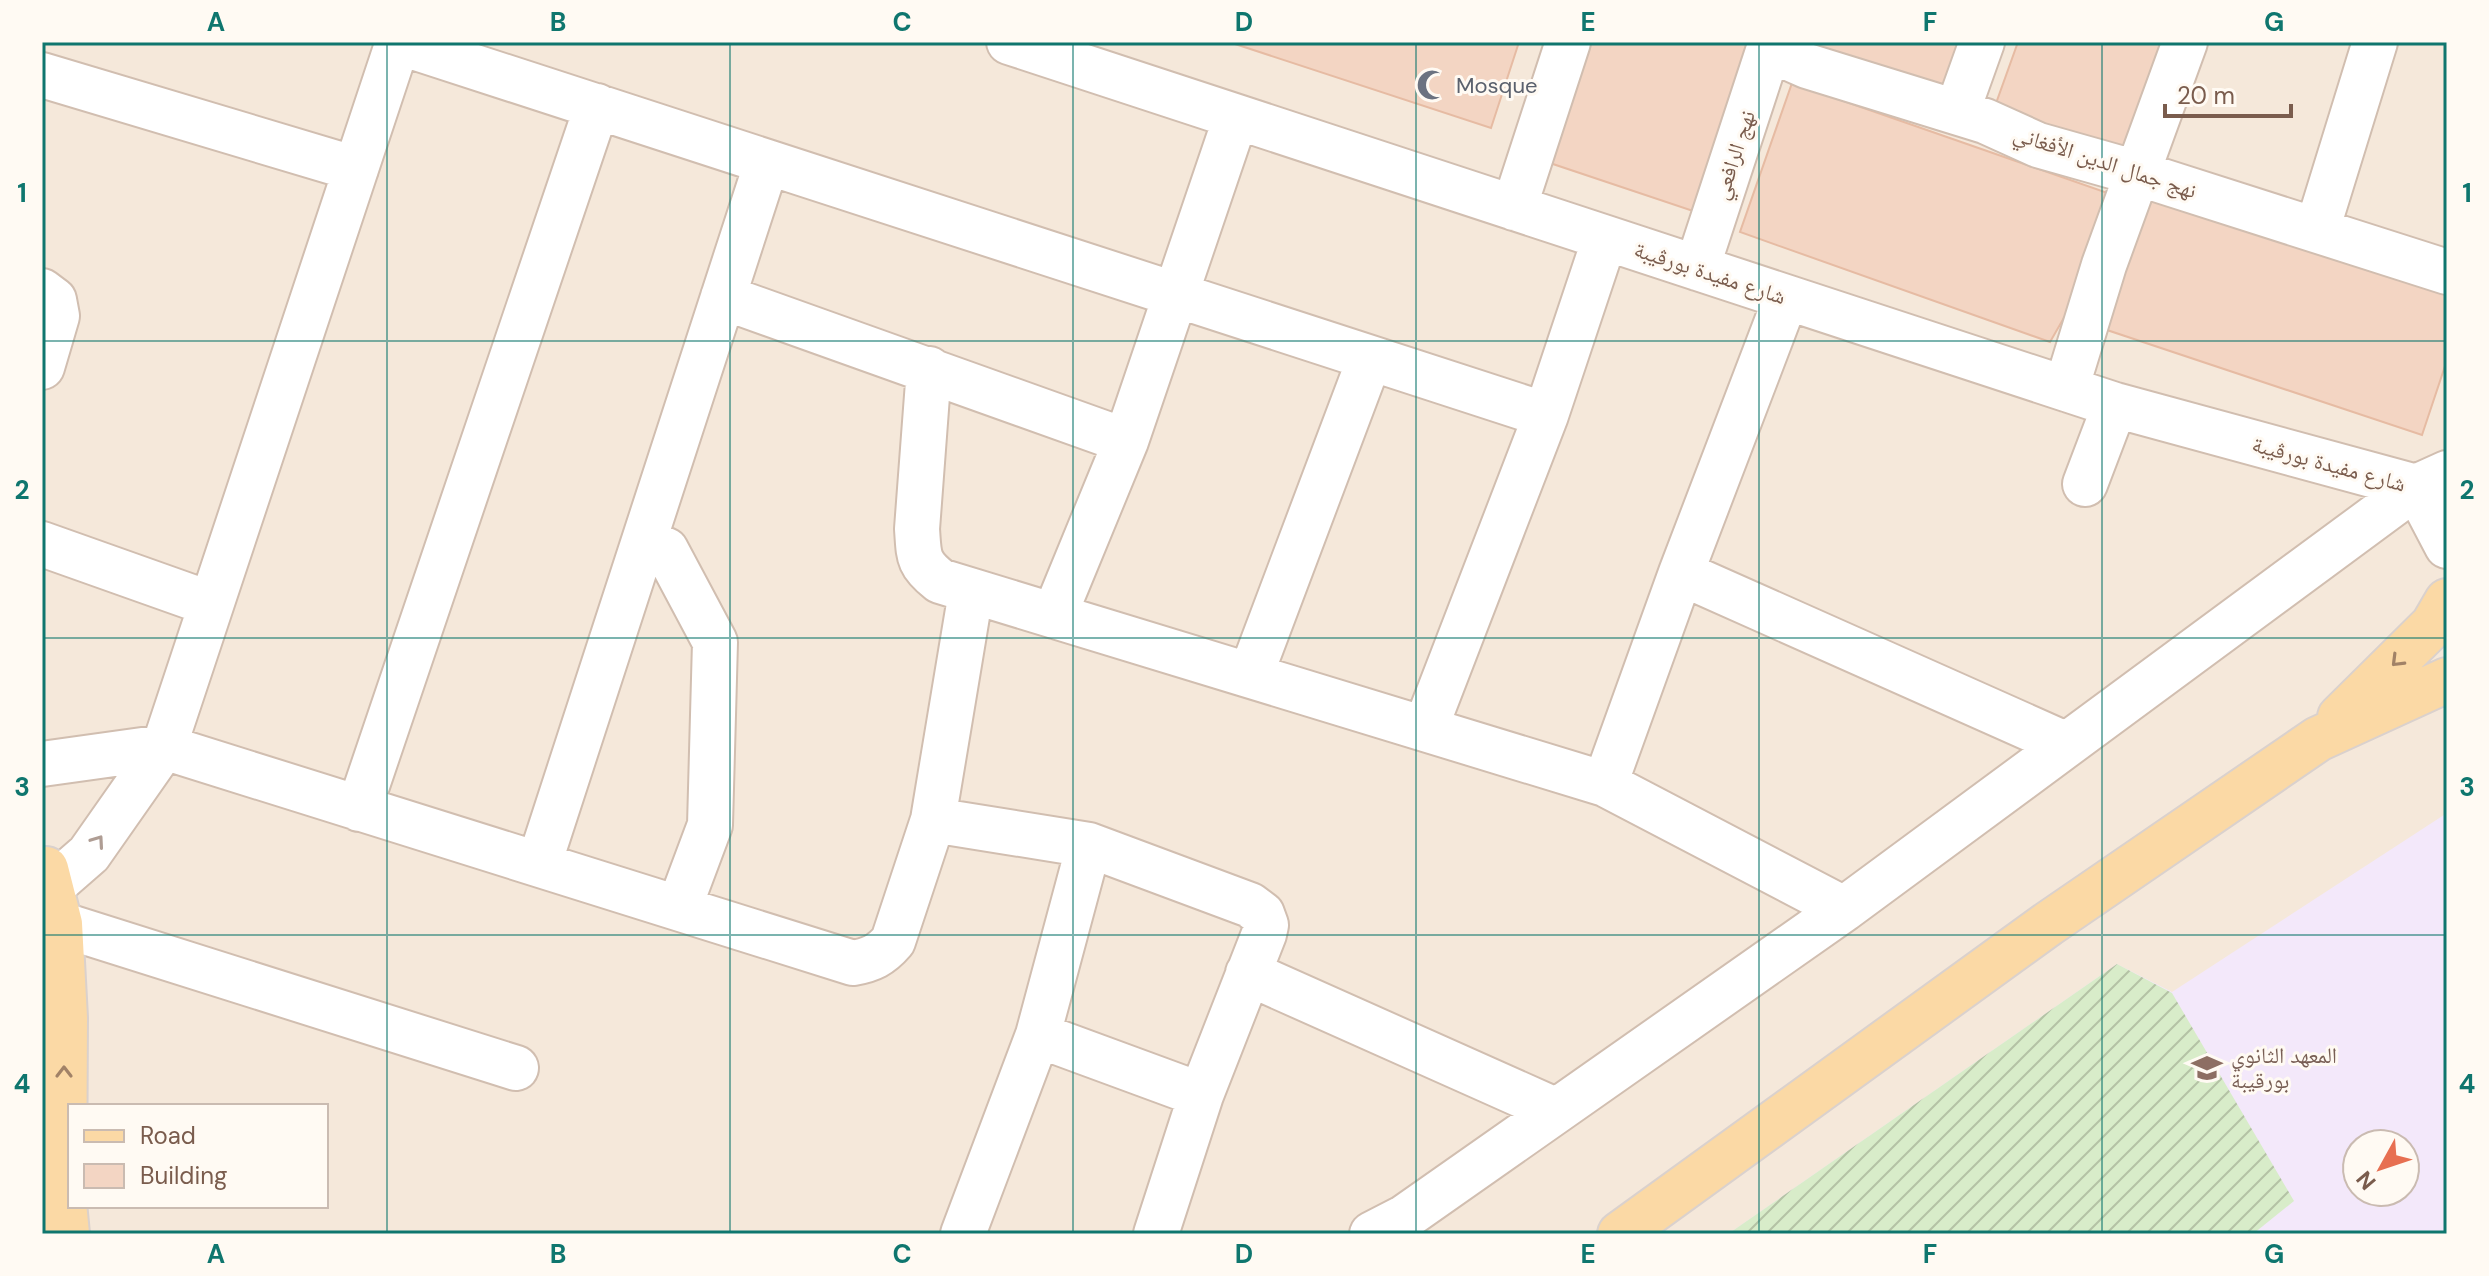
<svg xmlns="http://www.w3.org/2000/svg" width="2489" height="1276" font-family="'DM Sans','Noto Naskh Arabic',sans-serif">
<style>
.residential{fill:#f5e8da;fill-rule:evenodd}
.education{fill:#f3e8fa;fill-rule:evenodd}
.garden{fill:url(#garden-furrows)}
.building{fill:#f3d5c3;stroke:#e6bba3;stroke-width:2}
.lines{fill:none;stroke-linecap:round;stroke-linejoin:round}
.minor-casing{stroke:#d1beb0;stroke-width:48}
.major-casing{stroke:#dad1cd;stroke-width:48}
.minor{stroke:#fff;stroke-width:44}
.major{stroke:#fbd9a5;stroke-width:44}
.oneway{stroke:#a18267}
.oneway2{stroke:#af9d94}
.grid{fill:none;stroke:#0f766e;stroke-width:2;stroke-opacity:0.55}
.labels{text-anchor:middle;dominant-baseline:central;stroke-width:6;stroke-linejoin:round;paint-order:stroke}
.worship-label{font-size:22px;fill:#5b616d;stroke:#fffaf3;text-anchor:start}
.street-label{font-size:22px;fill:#7a5c4d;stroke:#fffaf3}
.education-label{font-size:22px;fill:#785e54;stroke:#fffaf3;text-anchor:start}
.neatline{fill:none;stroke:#0f766e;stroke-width:3}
.grid-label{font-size:26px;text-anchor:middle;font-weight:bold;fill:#0f766e}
</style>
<defs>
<pattern id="garden-furrows" width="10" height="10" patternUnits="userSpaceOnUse" patternTransform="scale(2)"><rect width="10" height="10" fill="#d8ecc9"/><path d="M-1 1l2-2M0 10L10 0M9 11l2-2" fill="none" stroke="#b4c2a5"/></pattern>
</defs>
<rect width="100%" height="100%" fill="#fdf6ec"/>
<!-- residential -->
<path class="residential" d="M42,42h2405v1192h-2405zM70,1106h256v100h-256zM2357,1144h48v48h-48z"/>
<!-- education -->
<path class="education" d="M2447,813v421h-719l389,-270 55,28zM2357,1144h48v48h-48z"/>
<!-- garden -->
<path class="garden" d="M2117,964l55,29 122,208 -41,33h-525z"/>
<!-- building -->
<path class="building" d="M1229,42h290l-28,86z
M1583,42h172l-56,171 -155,-52z
M1809,42h154l-18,54z
M2018,42h160l-42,122 -142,-55z
M1792,83l330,115 -30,71 -42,73 -310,-110z
M2145,183l302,99v78l-25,75 -324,-108z"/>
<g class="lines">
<!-- minor casing -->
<g class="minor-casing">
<path id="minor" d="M398,42l1148,373
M1009,42l1106,363 301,82
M1769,49l38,17 178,55 53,24 99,28 310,99
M42,75l314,94
M1957,112l25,-70
M1514,208l54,-166
M2317,230l58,-188
M1697,268l74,-226
M42,291l12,9 3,16 -15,51
M723,297l403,144
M929,369l-12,160c2,27 0,34 23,52l665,203 239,125
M2066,389l38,-124 81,-223
M2085,484l30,-79
M2445,489l-29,-2 31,59
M644,541l22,9 49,92 -5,183 -31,83
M42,544l169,60
M1681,573l384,171
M1054,616l72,-175 110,-324
M1251,674l119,-316
M1425,729l121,-314 59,-177
M42,764l122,-17 689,216c18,-3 28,-8 40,-22l40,-121 38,-228
M1605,784l76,-211 105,-275
M359,809l238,-703
M933,820l156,25 161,60 12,9 4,11 -2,9 -63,161 -163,-60
M539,864l228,-702
M42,895l47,-41 75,-107 234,-705
M42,921l18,3 456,144
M1248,973l307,137
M963,1234l75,-199 51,-190
M1156,1234l45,-139
M1372,1234l33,-17 439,-308 572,-422 31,-14"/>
</g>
<!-- major casing -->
<g class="major-casing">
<path id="major" d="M2340,717l93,-92 14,-24
M46,869l14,55 5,94 -1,185 3,31
M1620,1234l428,-310 270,-185 129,-59"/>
</g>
<!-- minor -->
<use href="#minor" class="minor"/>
<!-- major -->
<use href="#major" class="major"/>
</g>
<!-- one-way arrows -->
<defs><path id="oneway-chevron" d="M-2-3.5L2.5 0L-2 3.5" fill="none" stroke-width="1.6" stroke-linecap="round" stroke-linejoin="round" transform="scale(2)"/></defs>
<g class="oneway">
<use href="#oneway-chevron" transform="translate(2397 661) rotate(135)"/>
<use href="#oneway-chevron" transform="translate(64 1072) rotate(-90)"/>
</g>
<use class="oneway2" href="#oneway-chevron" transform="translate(98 841) rotate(-55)"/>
<!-- grid -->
<path class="grid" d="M387,42v1192M730,42v1192M1073,42v1192M1416,42v1192M1759,42v1192M2102,42v1192M42,341h2405M42,638h2405M42,935h2405"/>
<!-- icons -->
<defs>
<g id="mosque-bare" transform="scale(2.4)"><path d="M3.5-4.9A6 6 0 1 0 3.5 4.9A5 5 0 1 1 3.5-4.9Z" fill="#6b7280" stroke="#fffaf3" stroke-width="2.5" paint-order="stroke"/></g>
<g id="school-bare" transform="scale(2.4)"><path d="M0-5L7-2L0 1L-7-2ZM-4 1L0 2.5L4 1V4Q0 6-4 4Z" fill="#8d6e63" stroke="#fffaf3" stroke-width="2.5" paint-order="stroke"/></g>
</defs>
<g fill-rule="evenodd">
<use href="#mosque-bare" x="1432" y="85"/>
<use href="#school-bare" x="2207" y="1068"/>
</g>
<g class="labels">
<!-- worship labels -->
<g class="worship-label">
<text x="1456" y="85">Mosque</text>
</g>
<!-- street labels -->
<g class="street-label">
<text transform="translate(1734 155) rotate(-72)">نهج الرافعي</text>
<text transform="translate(2105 162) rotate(18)">نهج جمال الدين الأفغاني</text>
<text transform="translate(1710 273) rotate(18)">شارع مفيدة بورڨيبة</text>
<text transform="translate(2329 464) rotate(15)">شارع مفيدة بورڨيبة</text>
</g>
<!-- education labels -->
<g class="education-label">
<text x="2231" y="1055">المعهد الثانوي<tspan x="2231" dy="25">بورقيبة</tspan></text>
</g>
</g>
<!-- border -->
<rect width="2489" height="1276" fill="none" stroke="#fffaf3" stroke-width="88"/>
<!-- legend -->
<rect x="68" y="1104" width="260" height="104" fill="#fffaf3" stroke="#cabbb1" stroke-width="2"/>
<rect x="84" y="1130" width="40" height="12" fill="#fbd9a5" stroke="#cabbb1" stroke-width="2"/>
<text x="140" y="1144" font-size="24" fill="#7a5c4d">Road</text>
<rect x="84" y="1164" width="40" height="24" fill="#f3d5c3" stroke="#cabbb1" stroke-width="2"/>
<text x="140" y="1184" font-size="24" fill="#7a5c4d">Building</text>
<!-- north arrow -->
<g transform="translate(2381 1168) rotate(230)"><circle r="38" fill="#fffaf3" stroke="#cabbb1" stroke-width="2"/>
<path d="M0-6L14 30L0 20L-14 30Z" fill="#e76f51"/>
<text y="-12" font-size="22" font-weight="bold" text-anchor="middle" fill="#7a5c4d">N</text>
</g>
<!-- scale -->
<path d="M2165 104v12h126v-12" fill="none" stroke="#7a5c4d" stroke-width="4"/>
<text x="2177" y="104" font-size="24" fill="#7a5c4d" stroke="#fffaf3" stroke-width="6" paint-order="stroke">20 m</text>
<rect x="44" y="44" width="2401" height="1188" class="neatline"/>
<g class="grid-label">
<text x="216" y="31">A</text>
<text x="558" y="31">B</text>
<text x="902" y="31">C</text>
<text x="1244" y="31">D</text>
<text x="1588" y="31">E</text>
<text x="1930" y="31">F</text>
<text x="2274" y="31">G</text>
<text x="22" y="202">1</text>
<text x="2467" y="202">1</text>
<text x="22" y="499">2</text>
<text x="2467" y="499">2</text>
<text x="22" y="796">3</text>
<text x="2467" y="796">3</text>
<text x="22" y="1093">4</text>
<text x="2467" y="1093">4</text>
<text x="216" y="1263">A</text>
<text x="558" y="1263">B</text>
<text x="902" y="1263">C</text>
<text x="1244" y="1263">D</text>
<text x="1588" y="1263">E</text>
<text x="1930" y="1263">F</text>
<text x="2274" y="1263">G</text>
</g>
</svg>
